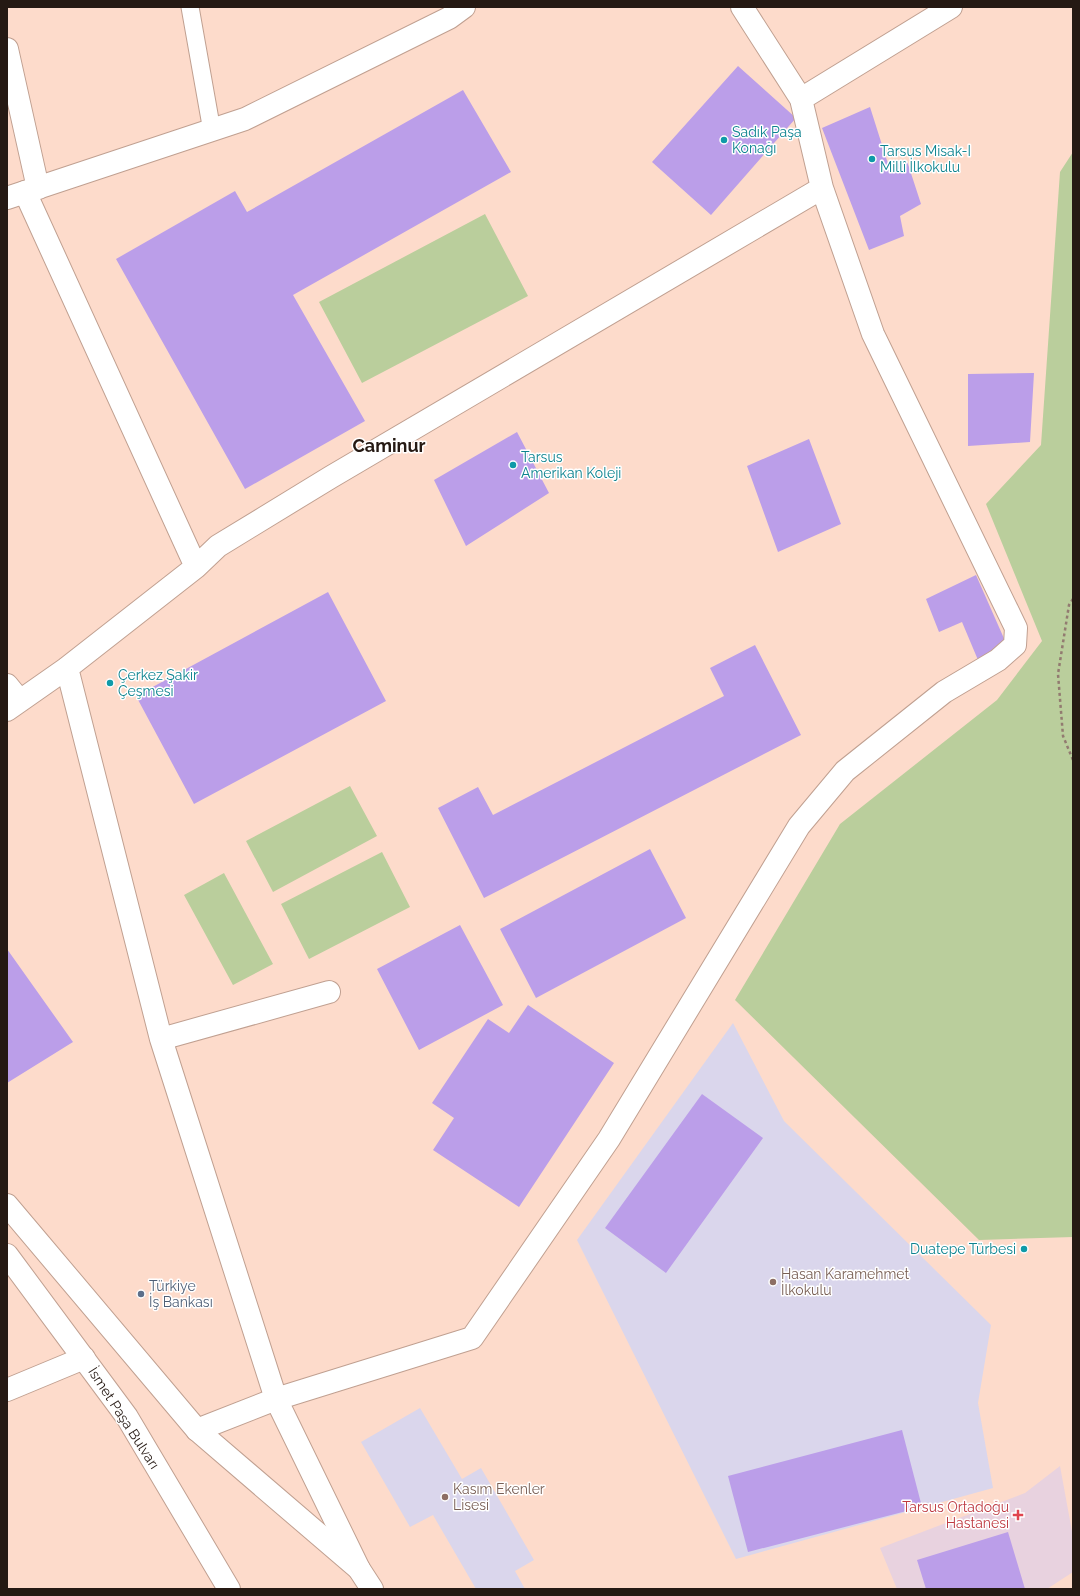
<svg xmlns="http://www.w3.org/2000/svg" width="1080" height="1596" font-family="Raleway,sans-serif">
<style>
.education{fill:#dad6ec}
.medical{fill:#e8d2df}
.green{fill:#bace9c}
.building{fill:#bb9ee9}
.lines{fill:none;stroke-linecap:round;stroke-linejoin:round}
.lane-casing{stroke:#c0a091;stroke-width:19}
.street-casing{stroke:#c0a091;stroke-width:24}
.secondary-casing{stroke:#c0a091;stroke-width:24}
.path{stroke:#927b70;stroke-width:2.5;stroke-dasharray:3 3;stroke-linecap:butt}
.lane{stroke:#fff;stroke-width:17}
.street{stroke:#fff;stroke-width:22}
.secondary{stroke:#fff;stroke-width:22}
.culture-dot{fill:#0f9aa8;stroke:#fff;stroke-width:1.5}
.education-dot{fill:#8d6e63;stroke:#fff;stroke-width:1.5}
.service-dot{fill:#5c6f8a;stroke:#fff;stroke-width:1.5}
.health-dot{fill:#e0444e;stroke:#fff;stroke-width:1.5}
.labels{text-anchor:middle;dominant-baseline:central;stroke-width:3;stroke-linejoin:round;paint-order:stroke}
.culture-label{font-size:14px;fill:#0d838f;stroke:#fff;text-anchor:start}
.education-label{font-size:14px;fill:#785e54;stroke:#fff;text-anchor:start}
.service-label{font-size:14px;fill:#4e5e75;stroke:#fff;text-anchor:start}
.street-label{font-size:14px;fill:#251913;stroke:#fff}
.health-label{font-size:14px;fill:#be3a42;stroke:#fff;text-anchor:end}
.district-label{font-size:18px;font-weight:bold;fill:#251913;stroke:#fff}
</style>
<rect width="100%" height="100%" fill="#fddbcb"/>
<!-- education -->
<path class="education" d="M733,1023l51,98 207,204 -13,78 15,85 -257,71 -159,-319z
M420,1408l42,71 19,-11 53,92 -19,11 10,18h-49l-43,-74 -23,12 -49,-85z"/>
<!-- medical -->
<path class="medical" d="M1060,1466l13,71v35l-26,17h-150l-17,-41 145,-55z"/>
<!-- green -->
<path class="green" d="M1073,152v1085l-94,3 -244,-240 105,-176 157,-124 45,-59 -56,-137 55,-59 19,-273z
M485,214l43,82 -166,87 -43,-81z
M350,786l27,50 -104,56 -27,-51z
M382,852l28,55 -101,52 -28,-55z
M224,873l49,91 -40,21 -49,-90z"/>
<!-- building -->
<path class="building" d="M738,66l58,52 -85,97 -59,-53z
M463,90l48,82 -218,123 72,126 -120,68 -129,-230 119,-68 12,21z
M870,107l19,60 18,-6 14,43 -21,12 4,20 -35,14 -47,-122z
M1034,373l-4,69 -62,4v-72z
M517,432l32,61 -83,53 -32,-66z
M809,439l32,85 -63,28 -31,-86z
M976,575l30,68 -28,17 -16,-38 -23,10 -13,-33z
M328,592l58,109 -192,103 -58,-108z
M755,645l46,90 -317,163 -46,-90 40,-21 15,28 231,-119 -14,-28z
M650,849l36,69 -150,80 -36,-69z
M460,925l43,80 -84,45 -42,-81z
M7,949l66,93 -66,41z
M528,1005l86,58 -95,144 -86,-57 21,-32 -22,-15 56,-84 21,14z
M702,1094l61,44 -97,135 -61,-45z
M902,1430l20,77 -174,45 -20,-76z
M1008,1532l17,57h-99l-9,-29z"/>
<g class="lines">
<!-- lane casing -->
<g class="lane-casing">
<path id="lane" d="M190,7l22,124"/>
</g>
<!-- street casing -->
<g class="street-casing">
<path id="street" d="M7,49l31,139
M801,99l150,-92
M25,192l171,375
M67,668l94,371 115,360 83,170
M7,685l13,16
M7,710l60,-42 129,-101 22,-21 113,-69 491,-289
M161,1039l168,-47
M7,1390l77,-32
M197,1430l79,-31 196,-61 137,-199 190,-313 46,-55 99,-79 54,-32 17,-15 1,-17 -143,-294 -51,-146 -21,-89 -59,-92"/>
</g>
<!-- secondary casing -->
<g class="secondary-casing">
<path id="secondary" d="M7,198l238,-79 204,-101 15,-11
M7,1205l190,225 162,139 13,20
M7,1255l120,162 102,172"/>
</g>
<!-- path -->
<path class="path" d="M1073,599l-4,6 -11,69 5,62 10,24"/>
<!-- lane -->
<use href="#lane" class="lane"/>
<!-- street -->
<use href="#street" class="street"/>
<!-- secondary -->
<use href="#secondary" class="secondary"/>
</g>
<!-- markers -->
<g class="culture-dot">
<circle cx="724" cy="140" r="4"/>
<circle cx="872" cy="159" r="4"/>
<circle cx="513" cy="465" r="4"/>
<circle cx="110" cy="683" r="4"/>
<circle cx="1024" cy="1249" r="4"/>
</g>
<g class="education-dot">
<circle cx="773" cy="1282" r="4"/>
<circle cx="445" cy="1497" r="4"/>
</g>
<circle class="service-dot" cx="141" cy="1294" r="4"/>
<path class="health-dot" d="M1016 1509h4v4h4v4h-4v4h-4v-4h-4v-4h4z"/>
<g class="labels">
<!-- culture labels -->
<g class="culture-label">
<text x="732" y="132">Sadık Paşa<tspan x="732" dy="16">Konağı</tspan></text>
<text x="880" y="151">Tarsus Misak-I<tspan x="880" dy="16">Millî İlkokulu</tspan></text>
<text x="521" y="457">Tarsus<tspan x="521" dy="16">Amerikan Koleji</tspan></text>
<text x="118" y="675">Çerkez Şakir<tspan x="118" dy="16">Çeşmesi</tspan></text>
<text x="1016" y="1249" text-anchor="end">Duatepe Türbesi</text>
</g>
<!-- education labels -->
<g class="education-label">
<text x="781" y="1274">Hasan Karamehmet<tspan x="781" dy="16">İlkokulu</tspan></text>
<text x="453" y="1489">Kasım Ekenler<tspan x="453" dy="16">Lisesi</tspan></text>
</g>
<!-- service labels -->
<g class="service-label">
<text x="149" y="1286">Türkiye<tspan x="149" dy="16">İş Bankası</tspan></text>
</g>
<!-- street labels -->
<g class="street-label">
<text transform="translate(124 1418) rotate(57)">İsmet Paşa Bulvarı</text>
</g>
<!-- health labels -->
<g class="health-label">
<text x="1009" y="1507">Tarsus Ortadoğu<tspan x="1009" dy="16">Hastanesi</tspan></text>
</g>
<!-- district labels -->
<g class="district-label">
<text x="389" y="445">Caminur</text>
</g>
</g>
<!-- border -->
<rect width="1080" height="1596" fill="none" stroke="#251913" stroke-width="16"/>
</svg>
